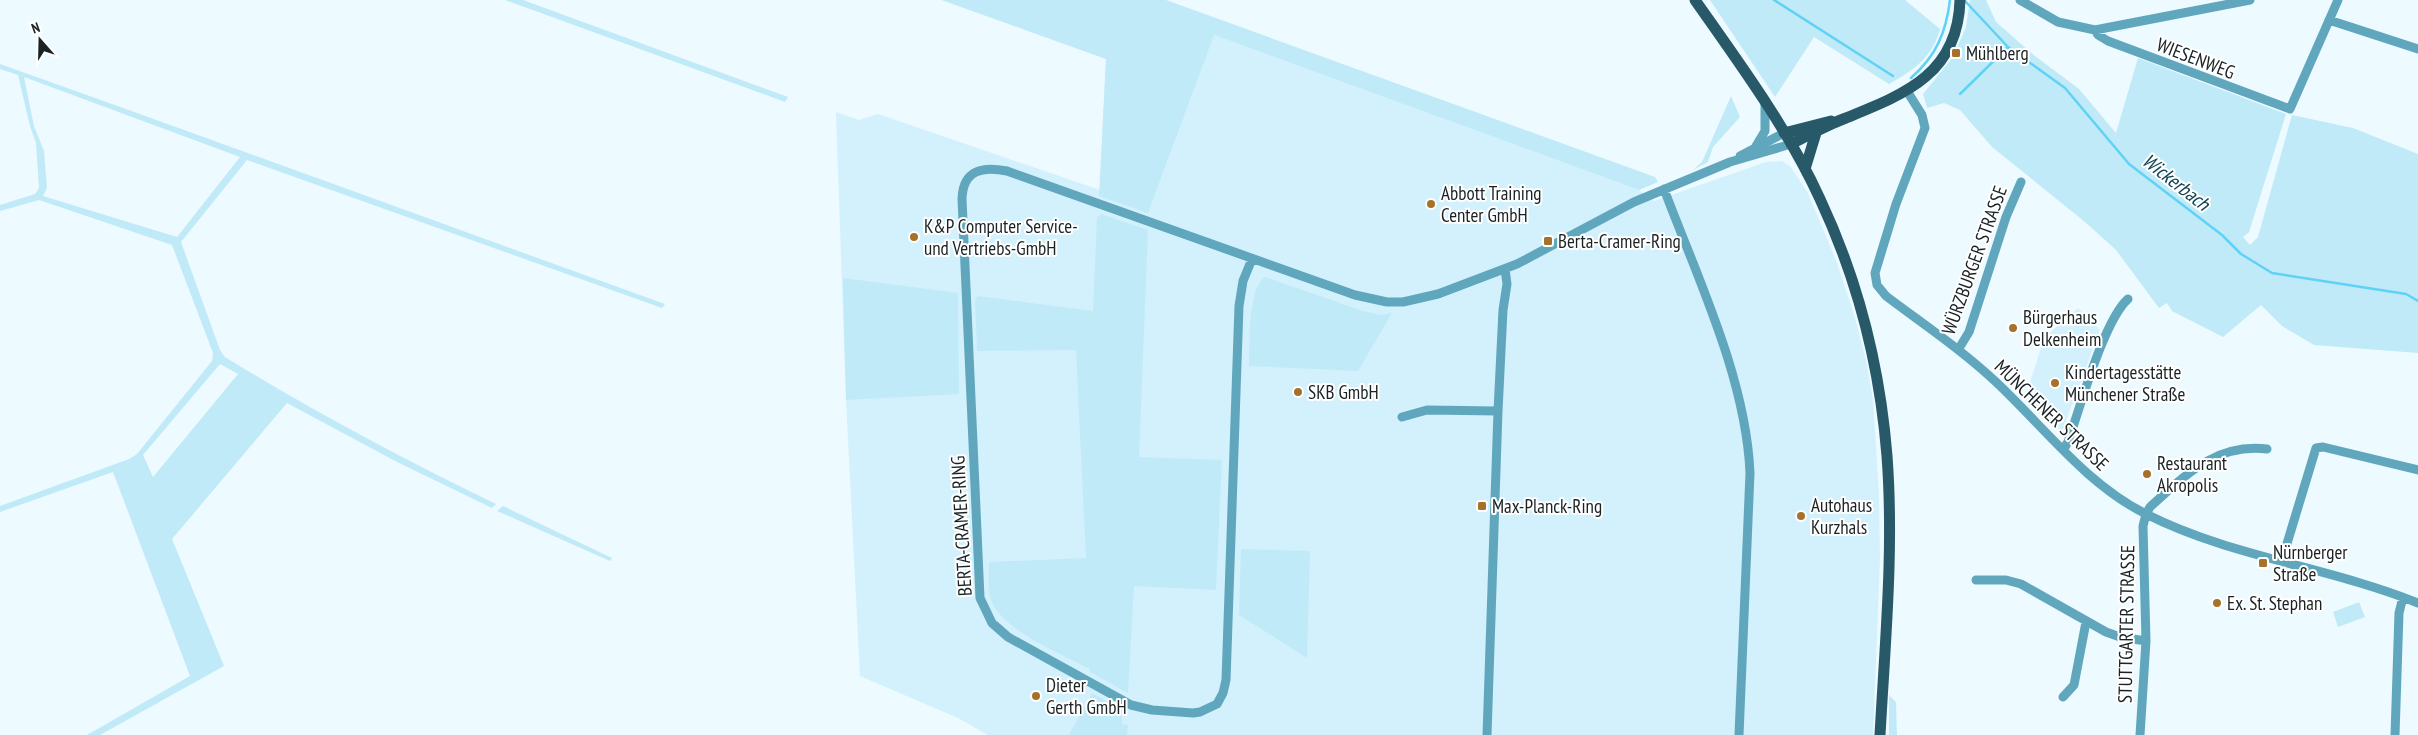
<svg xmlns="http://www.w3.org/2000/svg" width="2418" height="735" font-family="'PT Sans Narrow',sans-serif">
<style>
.built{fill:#d2f1fc}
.green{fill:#c1eaf8;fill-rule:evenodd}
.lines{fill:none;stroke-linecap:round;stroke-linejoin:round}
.stream{stroke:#5fd2f5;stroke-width:2.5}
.minor{stroke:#60a7be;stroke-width:9}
.major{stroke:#275969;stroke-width:11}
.poi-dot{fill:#a6722b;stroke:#fff;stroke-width:2}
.labels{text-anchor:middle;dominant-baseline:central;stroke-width:4;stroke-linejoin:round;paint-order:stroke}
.poi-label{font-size:19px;fill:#1a2224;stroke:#fff;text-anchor:start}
.street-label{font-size:19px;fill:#1a2224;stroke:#fff}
.water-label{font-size:20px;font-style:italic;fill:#124554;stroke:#fff}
</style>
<rect width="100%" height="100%" fill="#edfaff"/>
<!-- built -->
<path class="built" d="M941,0h225l48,35 425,155 15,11 112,-39 16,-1 8,5 18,27 29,70 18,55 11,42 7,40 6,94 1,65 -7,176h-885l-30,-17 -98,-42 -14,-276 -10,-288 23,8 19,-6 222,76 6,-131z
M2078,308l22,22 -37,99h-9l-29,-30 19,-61z"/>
<!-- green -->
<path class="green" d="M505,0h18l265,97 -3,5z
M942,0h224l489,177 3,5 -19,8 -425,-155 -66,178 -49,-17 7,-137z
M1710,0h195l35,29c-7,28 -27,42 -51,55l-75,-47 -39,60z
M1970,0h16l10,22 39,34 44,33 37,44 22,-75 148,56 -37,118 -6,5 7,8 8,-8 34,-122 61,13 65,26v199l-104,-8 -32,-19 -21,-21 -38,32 -51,-26 -5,-8 -8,5 -43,-58 -31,-28 -93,-75 -32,-37 -16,-7 -17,5 -4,-14 30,-37 13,-30z
M0,64c222,79 443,160 665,240l-3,4 -415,-148 -66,82 39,108 5,7c88,54 178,102 271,147l-4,4 -95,-46 -110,-59 -115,136 52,127 -124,69h-13l103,-59 -77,-204 -113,40v-6l129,-47 8,-5 75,-93 1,-8 -41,-108 -133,-45 -39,11v-6l35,-11 4,-6 -3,-45 -6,-17 -12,-51 -18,-6zM24,77l216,80 -63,80 -134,-41 4,-8 -3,-37 -10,-25zM220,364l18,10 -85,103 -10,-22z
M1731,96l9,21 -27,30 -5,15 -15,8 9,-8z
M1101,214l47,16 -9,227 83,3 -6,130 -82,-4 -6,107 -38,-21v-3c-26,-14 -93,-41 -100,-72 -2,-11 -1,-24 -1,-35l97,-4 -10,-208 -99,1 -2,-52 3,-3 115,15 4,-93z
M1265,277l98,34 18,4 11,-2 -34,58 -109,-5c1,-19 -2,-78 16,-89z
M843,278l115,15 1,101 -113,6z
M503,506l109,52 -2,3 -113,-50z
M1241,549l69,2 -3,107 -68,-43z
M2359,602l6,15 -27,10 -5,-15z
M1092,693l30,17v14l6,1 -1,10h-58z
M1889,695l7,7 1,33h-8z"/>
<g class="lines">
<!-- stream -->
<path class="stream" d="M1774,0l119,76
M1964,0l44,47 57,41 64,76 93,71 19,19 31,19 134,21 12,7
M1911,78c25,-22 35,-45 39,-78
M1960,94l48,-47"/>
<!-- minor -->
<path class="minor" d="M2020,0l38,22 37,8 155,-30
M2329,20l89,29
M2095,30l3,5 10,6 182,68 48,-109
M1907,91l15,24 3,13 -29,76 -21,69 2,12 9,11c37,28 76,54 110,86 48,45 90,102 150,132 85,43 183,53 272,89
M1756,146l9,-15v-28
M1740,156l44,-23
M1664,189c33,88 82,189 86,284l-11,262
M1252,259l-9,22 -4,25 -13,374 -3,13 -6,11 -17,8 -7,1 -41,-3 -21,-5 -123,-68 -16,-14 -12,-25 -18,-399c1,-29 20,-33 45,-28l348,124 32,7h16l35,-8 79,-30 117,-62 96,-40 61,-18
M1958,350l11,-18 37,-115 15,-35
M1402,417l25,-7 71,1
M2063,450l5,-8c12,-34 36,-122 60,-143
M2282,560l34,-112 7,-1 95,23
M1976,580h30l15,4 85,48 14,5 26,4
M2063,697l11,-12 12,-63
M1487,735l11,-324 5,-101 4,-26 -2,-15
M2140,735l6,-94 -3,-115 3,-12 4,-7c35,-31 65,-64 117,-58
M2395,735l4,-122 4,-16"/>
<!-- major -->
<path class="major" d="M1695,0c45,64 93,129 125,199 38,81 60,169 67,257 7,93 -2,187 -7,279
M1784,133l47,-12
M1791,144c18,-9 36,-19 55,-26 59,-24 112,-44 114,-118
M1805,169l11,-36"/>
</g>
<!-- markers -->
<g class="poi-dot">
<rect x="1951" y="48" width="10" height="10" rx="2.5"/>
<circle cx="1431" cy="204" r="5"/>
<circle cx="914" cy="237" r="5"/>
<rect x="1543" y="236" width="10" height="10" rx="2.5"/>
<circle cx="2013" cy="328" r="5"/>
<circle cx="2055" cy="383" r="5"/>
<circle cx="1298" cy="392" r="5"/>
<circle cx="2147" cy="474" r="5"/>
<rect x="1477" y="501" width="10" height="10" rx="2.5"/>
<circle cx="1801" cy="516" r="5"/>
<rect x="2258" y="558" width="10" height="10" rx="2.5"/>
<circle cx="2217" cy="603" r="5"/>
<circle cx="1036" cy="696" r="5"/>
</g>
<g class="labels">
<!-- poi labels -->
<g class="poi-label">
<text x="1966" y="53">Mühlberg</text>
<text x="1441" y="193">Abbott Training<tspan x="1441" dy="22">Center GmbH</tspan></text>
<text x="924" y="226">K&amp;P Computer Service-<tspan x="924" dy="22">und Vertriebs-GmbH</tspan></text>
<text x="1558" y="241">Berta-Cramer-Ring</text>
<text x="2023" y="317">Bürgerhaus<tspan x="2023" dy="22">Delkenheim</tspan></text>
<text x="2065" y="372">Kindertagesstätte<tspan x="2065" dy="22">Münchener Straße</tspan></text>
<text x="1308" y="392">SKB GmbH</text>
<text x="2157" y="463">Restaurant<tspan x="2157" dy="22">Akropolis</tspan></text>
<text x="1811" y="505">Autohaus<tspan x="1811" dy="22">Kurzhals</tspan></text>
<text x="1492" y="506">Max-Planck-Ring</text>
<text x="2273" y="552">Nürnberger<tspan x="2273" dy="22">Straße</tspan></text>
<text x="2227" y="603">Ex. St. Stephan</text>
<text x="1046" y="685">Dieter<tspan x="1046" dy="22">Gerth GmbH</tspan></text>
</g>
<!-- street labels -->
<g class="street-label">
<text transform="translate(2196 58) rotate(21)">WIESENWEG</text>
<text transform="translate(1974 260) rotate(-70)">WÜRZBURGER STRASSE</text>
<text transform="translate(2052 415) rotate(44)">MÜNCHENER STRASSE</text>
<text transform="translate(961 526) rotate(-93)">BERTA-CRAMER-RING</text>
<text transform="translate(2126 624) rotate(-89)">STUTTGARTER STRASSE</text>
</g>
<!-- water labels -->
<g class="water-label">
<text transform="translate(2176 182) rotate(38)">Wickerbach</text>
</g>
</g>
<!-- north arrow -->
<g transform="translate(40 40) rotate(340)" stroke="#ffffff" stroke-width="4" paint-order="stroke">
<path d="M0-4L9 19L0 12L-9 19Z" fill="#1a2224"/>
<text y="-8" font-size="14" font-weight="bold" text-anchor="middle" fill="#1a2224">N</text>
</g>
</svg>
